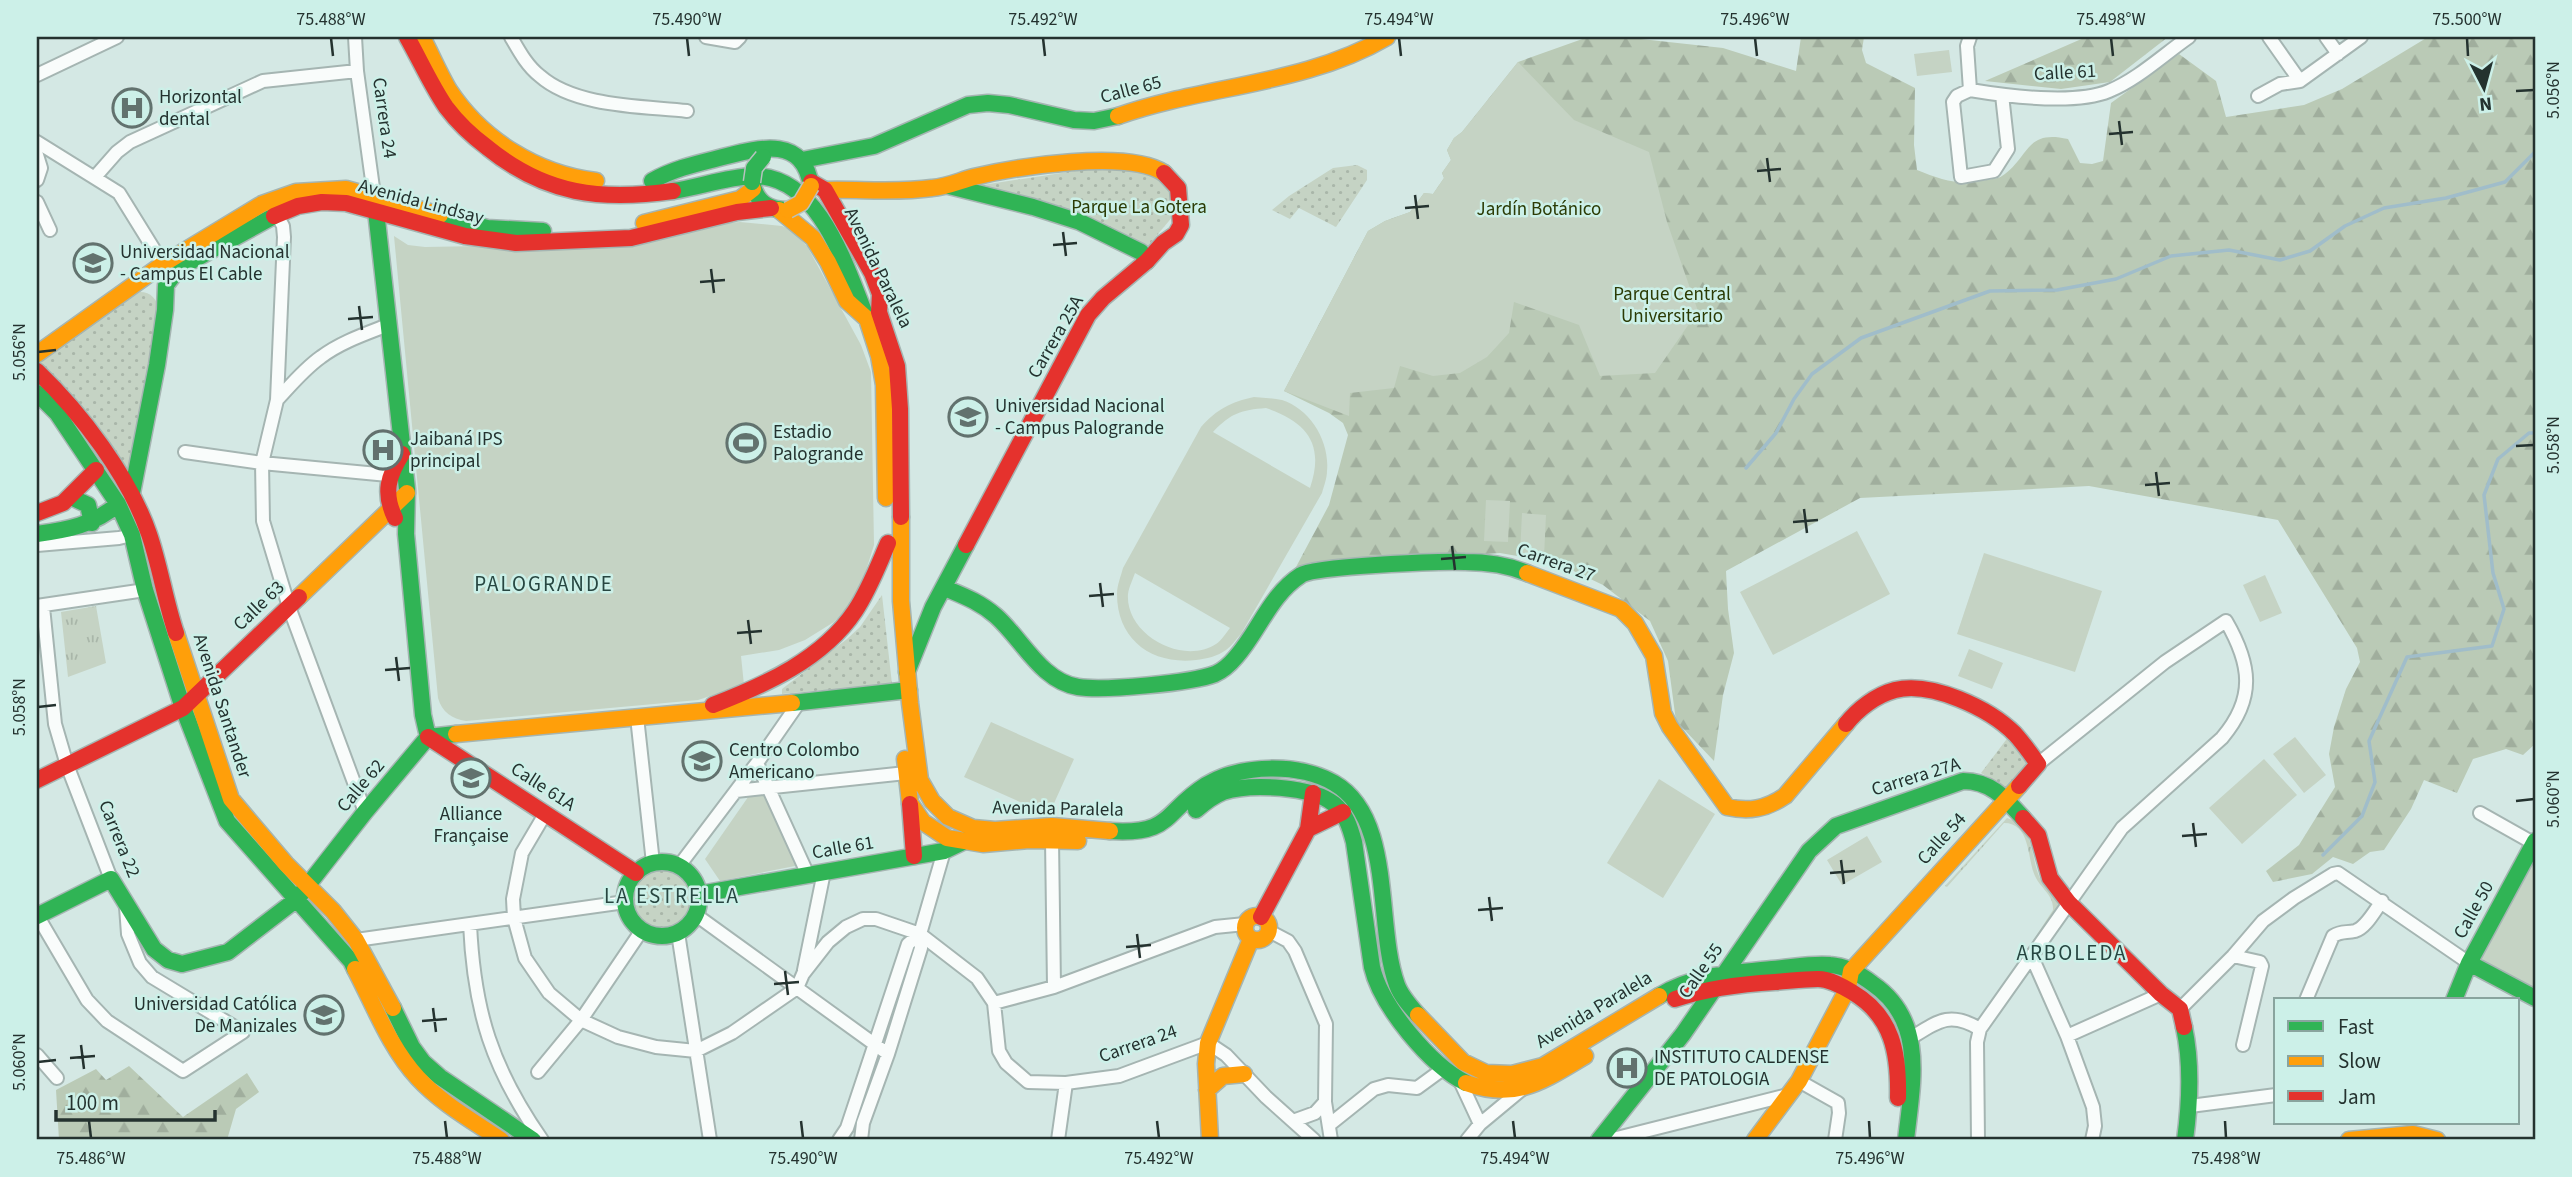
<svg xmlns="http://www.w3.org/2000/svg" width="2572" height="1177" font-family="'Source Sans 3',sans-serif">
<style>
.grass{fill:url(#grass-tufts)}
.forest{fill:url(#forest-firs)}
.park{fill:url(#park-dots)}
.garden{fill:#c5d3c4;fill-rule:evenodd}
.lines{fill:none;stroke-linecap:round;stroke-linejoin:round}
.stream{stroke:#a0bdca;stroke-width:3.5}
.street-casing{stroke:#a5b5b2;stroke-width:16}
.fast-casing{stroke:#a5b5b2;stroke-width:19}
.slow-casing{stroke:#a5b5b2;stroke-width:19}
.jam-casing{stroke:#a5b5b2;stroke-width:19}
.street{stroke:#f9fcfb;stroke-width:12}
.fast{stroke:#30b455;stroke-width:16}
.slow{stroke:#ff9f0a;stroke-width:16}
.jam{stroke:#e5322d;stroke-width:16}
.fast-bridge-casing{stroke:#b8c2c0;stroke-width:19;stroke-linecap:butt}
.slow-bridge-casing{stroke:#b8c2c0;stroke-width:19;stroke-linecap:butt}
.fast-bridge{stroke:#30b455;stroke-width:16}
.slow-bridge{stroke:#ff9f0a;stroke-width:16}
.ticks{fill:none;stroke:#24322f;stroke-width:2.5}
.labels{text-anchor:middle;dominant-baseline:central;stroke-width:5;stroke-linejoin:round;paint-order:stroke}
.street-label{font-size:19px;fill:#24322f;stroke:#ccf0e8}
.poi-label{font-size:19px;fill:#24322f;stroke:#ccf0e8;text-anchor:start}
.park-label{font-size:19px;fill:#2b3b05;stroke:#ccf0e8}
.neighbourhood-label{font-size:21px;letter-spacing:2px;fill:#274641;stroke:#ccf0e8}
.neatline{fill:none;stroke:#24322f;stroke-width:2.5}
.ticks-label{font-size:18px;text-anchor:middle;fill:#24322f}
</style>
<defs>
<pattern id="grass-tufts" width="24" height="20" patternUnits="userSpaceOnUse" patternTransform="scale(1.75)"><rect width="24" height="20" fill="#c5d3c4"/><path d="M3 7l-1-3M5 7V3M7 7l1-3M15 17l-1-3M17 17v-4M19 17l1-3" fill="none" stroke="#a9b6a9"/></pattern>
<pattern id="forest-firs" width="22" height="20" patternUnits="userSpaceOnUse" patternTransform="scale(1.75)"><rect width="22" height="20" fill="#bacab6"/><path d="M5 1l3.5 6h-7zM16 11l3.5 6h-7z" fill="#a0ae9d"/></pattern>
<pattern id="park-dots" width="8" height="8" patternUnits="userSpaceOnUse" patternTransform="scale(1.75)"><rect width="8" height="8" fill="#c5d3c4"/><path d="M2 2h.1M6 6h.1" fill="none" stroke="#a9b6a9" stroke-width="1.8" stroke-linecap="round"/></pattern>
</defs>
<rect width="100%" height="100%" fill="#d4e8e4"/>
<!-- grass -->
<path class="grass" d="M96,606l10,57 -38,14 -7,-65z
M2007,818c29,8 23,42 34,62 5,10 16,17 18,28l-58,82 52,-80c1,-15 -12,-21 -18,-34 -8,-17 -4,-53 -31,-53l-57,64 -2,-1z"/>
<!-- forest -->
<path class="forest" d="M1588,37h35l100,11 73,23 5,-34h63l-2,13 4,13 49,25 -1,57 3,25c24,10 44,16 69,10 5,-1 12,-1 16,-4 28,-19 23,-47 66,-37l12,24 12,1 11,-3 8,-58 68,-49 37,27 10,36 78,-12 38,-16 86,-52h107v707l-12,11 -17,-6 -33,10 -16,34 -33,-13 -13,29 -27,41 -14,2 -17,12 -20,-7 -21,17 -39,8 -7,-11 33,-26 36,-58 -6,-33 5,-27 12,-38 14,-27 -3,-14 -79,-128 -189,-34 -229,12 -134,73 2,38 6,44 -11,42 -9,66 -38,-40 -8,-60 -18,-40 -47,-36 -46,-22 -57,-10 -204,14 33,-62 19,-70 -5,-12 -14,-10 -45,-22 84,-160 17,-10 25,-9 14,-19 9,1 11,-16 -2,-5 9,-13 -4,-10 7,-12 8,-6 56,-70z
M2086,37h82l-58,45 -49,7 -76,-8z
M129,1066l54,51 64,-44 12,19 -23,17 -9,31h-168l-3,-50 40,-21 10,11z"/>
<!-- park -->
<path class="park" d="M1357,165l10,5v10l-31,47 -37,-19 -9,11 -18,-9 17,-14 44,-28z
M1094,168c19,2 65,0 75,19 4,7 4,20 5,28l-27,32 -171,-61z
M140,292c11,0 17,7 19,18l-32,168 -90,-116z
M882,595l10,89 -110,10v-5l65,-50 13,-12z
M2009,736l22,26 -22,27 -28,-16z
M632 899a30 30 0 1 1 60 0a30 30 0 1 1-60 0Z"/>
<!-- garden -->
<path class="garden" d="M1949,50l3,22 -35,4 -3,-22z
M1518,62l56,58 75,32 18,70 31,89 -43,62 -55,3 -21,-51 -65,-23 -5,31 -22,24 -27,16 -27,3 -33,-10 -6,22 -44,5 -1,23 -65,-25 84,-160 17,-10 25,-9 14,-19 9,1 11,-16 -2,-5 9,-13 -4,-10 7,-12 8,-6z
M740,222l42,4 9,4 16,16 54,99 10,27 3,173 -16,51 -24,26 -29,18 -26,10 -38,6 3,29 -46,15 -232,21c-14,-2 -24,-9 -28,-23l-44,-462 14,9 17,2 55,-1z
M1254,397c9,1 19,1 28,3 28,9 48,41 45,71 0,7 -3,15 -5,22l-81,141c-5,5 -9,12 -15,16 -8,6 -20,9 -30,10 -44,5 -79,-20 -79,-66 0,-9 4,-18 6,-26l78,-141c16,-18 30,-25 53,-30zM1266,408c41,14 59,36 44,80l-97,-56c18,-19 28,-22 53,-24zM1135,573l95,55c-4,5 -9,13 -14,16 -34,22 -91,-10 -88,-50 1,-7 5,-15 7,-21z
M1486,500l24,1 -2,41 -24,-1z
M1522,513l24,2 -2,42 -24,-3z
M1857,531l33,63 -117,61 -33,-63z
M1984,553l118,38 -27,81 -118,-38z
M2265,575l17,38 -22,9 -17,-37z
M1969,649l34,14 -11,26 -34,-13z
M991,722l83,37 -23,51 -4,4 -83,-37z
M2295,737l31,38 -22,18 -31,-39z
M2264,759l33,36 -55,49 -33,-36z
M762,777l38,88 -80,16 -15,-22z
M1659,779l56,35 -52,84 -56,-35z
M1867,836l15,26 -40,23 -15,-25z
M2535,858v135l-52,-31 -4,-9z"/>
<g class="lines">
<!-- stream -->
<path class="stream" d="M1746,468l30,-35 18,-34 18,-25 49,-36 129,-47 67,-1 59,-11 55,-23 58,-6 51,10 30,-9 35,-25 39,-18 62,-10 59,-16 30,-30
M2323,855l39,-39 13,-34 -6,-41 38,-84 85,-11 12,-37 -11,-36 -9,-78 14,-36 31,-26h6"/>
<!-- street casing -->
<g class="street-casing">
<path id="street" d="M355,37l2,34 17,124
M511,37c8,14 16,29 29,39 35,31 102,30 147,35
M706,37l29,5 5,-5
M2269,37l31,44
M2326,37l12,17
M37,75l80,-38
M1970,90c36,6 105,15 139,1 29,-12 54,-36 80,-54
M1970,90l-13,6 -4,6 8,75 33,-6 14,-22 -6,-54
M1970,90l-3,-44 3,-9
M2258,96l22,-12 20,-3 61,-44
M37,142l82,51 44,71
M37,155l4,13 -4,12
M95,177l22,-25 13,-10 133,-61 94,-10
M37,202l13,28
M277,215l6,11 1,11 -7,163 -15,63 1,58 26,86 76,205
M277,400c14,-15 27,-31 44,-43 20,-15 44,-23 67,-32
M185,452l77,11 126,12
M37,545l82,-7 13,-3
M37,606l108,-16
M43,607l12,117 12,41 44,114
M637,717l16,146
M757,763l51,112
M736,791l170,-18
M2480,813l55,31
M545,814l-23,39 -9,46 1,19 11,40 24,35 32,27 37,17 38,10 40,4 36,-18 65,-45 6,-14 25,-32 18,-15 17,-8h13l44,15 57,44 17,25 5,48 7,12 22,19 38,1 53,-7 89,-33 18,12 40,42 48,43
M1052,840l2,147
M679,866l78,-103 43,-62
M37,915l50,85 20,21 76,50 60,-39 -91,-55 -12,-14 -12,-29 -2,-27
M696,915l192,139
M470,924c4,88 22,144 72,216
M1269,931l19,10 7,10 31,73 -1,78 6,38
M678,933l32,207
M356,940l269,-38
M2233,956l27,6 2,4 -19,79
M2032,957l35,79 26,71 2,19 -3,14
M804,970l20,-98
M2306,1000l27,-64c8,-5 13,-3 22,-5 11,-3 20,-21 27,-30
M994,1003l60,-16 161,-60 30,-3
M2180,1009l53,-53 30,-35 31,-23 39,-24 5,-1 131,90
M2067,1036l94,-42
M1911,1038c27,-17 39,-27 69,-9
M37,1055l20,23
M538,1072l43,-52 61,-90
M1460,1081l20,43
M1799,1081l39,22 1,10 -4,27
M2190,1106l86,-11
M1293,1121l22,-8 10,-11
M1329,1125l45,-36 14,-4 29,3 26,-19
M839,1140l8,-12 61,-184 12,-10
M861,1140l2,-17 25,-69 33,-106 -1,-14 24,-83
M1058,1140l8,-57
M1467,1140l13,-16 41,-34
M1609,1140l179,-45
M1978,1140l-1,-98 3,-13 142,-201 100,-90c34,-40 29,-74 4,-117l-61,41 -127,102"/>
</g>
<!-- fast casing -->
<g class="fast-casing">
<path id="fast" d="M802,160l72,-14 94,-41 20,-2 21,2 65,15 20,1 24,-5
M652,181c21,-12 43,-17 67,-23 36,-9 84,-25 92,28
M752,182c4,20 16,28 36,28
M949,186l84,21 47,15 61,30 6,9
M673,191c27,-4 53,-14 80,-15 67,-1 93,92 114,143
M375,202l32,287 -1,45 17,181 5,22
M440,215l47,13 56,3
M37,393l20,20 61,91 14,31 13,55 37,115 45,116 124,140 4,8
M132,493l25,-128 8,-55 1,-25 13,-17 95,-52
M71,497l17,8 4,18
M37,534c30,-4 57,-9 81,-30
M945,588c19,8 35,14 51,28 26,23 45,65 82,71 26,4 113,-4 137,-13 7,-3 16,-11 21,-17 23,-26 34,-62 65,-82 13,-9 141,-14 164,-13 20,0 43,3 62,11
M907,672l26,-65 33,-62
M792,703l117,-13
M1196,810c8,-7 17,-14 27,-18 27,-9 89,-6 111,12 12,10 16,23 20,38l18,125c9,39 58,98 94,116
M1110,831c63,4 53,-19 96,-46 35,-21 93,-22 128,-2 61,35 41,143 63,202 4,11 13,21 21,30
M625 899a37 37 0 1 1 74 0a37 37 0 1 1-74 0Z
M700,894l244,-43 25,-12
M37,916l74,-37 43,70 14,11 14,4 46,-12 69,-53 68,-87 63,-75 28,-3
M2469,963l66,35
M1659,996c34,-21 73,-23 113,-27 18,-1 39,-6 58,-4 16,1 30,9 43,19 54,37 39,100 33,156
M2454,1000l15,-37 66,-122
M393,1008l19,39 11,15 17,15 93,63
M2184,1027c8,37 6,76 1,113
M1599,1140l84,-106 126,-183 27,-25 127,-45c28,0 42,17 60,37"/>
</g>
<!-- slow casing -->
<g class="slow-casing">
<path id="slow" d="M422,37c9,17 17,36 27,53 33,50 88,84 147,91
M1118,116c88,-31 187,-31 269,-79
M825,190c36,-1 72,3 107,-2 15,-1 27,-7 42,-11 41,-10 154,-28 190,-4
M779,210l34,28 15,24 19,39 20,18 12,37 5,29 2,113
M644,223l96,-24 13,-10
M37,354l126,-90 99,-60 34,-12 50,-3 94,26
M901,517v84l9,102 10,77 12,21 16,16 25,11 22,2 57,-4 58,5
M1527,573l94,36 14,14 19,33 9,57 7,14 57,80c22,5 39,2 58,-11l61,-72
M299,597l108,-104
M176,633l55,166 55,65 47,47 23,29 37,68
M456,734l336,-31
M905,759l5,44 13,19 24,16 36,6 46,-4 49,1
M1245 928a12 12 0 1 1 24 0a12 12 0 1 1-24 0Z
M355,969c19,36 35,79 63,109 23,25 55,43 83,62
M1418,1015l45,47 23,11 26,1 31,-8 116,-70
M1466,1083c50,18 77,-2 119,-27
M1207,1090l16,-14 21,-2
M1210,1140l-4,-76 2,-21 43,-104
M1755,1140l44,-59 49,-93 3,-17 168,-185
M2349,1140l64,-6 24,6"/>
</g>
<!-- jam casing -->
<g class="jam-casing">
<path id="jam" d="M407,37c13,23 24,48 39,70 12,16 26,29 42,41 58,47 113,53 185,43
M811,182l14,8 47,83 8,21 -1,18 18,54 3,43 1,108
M274,216l24,-10 24,-4 24,1 119,33 51,7 115,-5 106,-26 34,-4
M37,371c44,42 92,105 112,163 11,32 16,66 27,99
M37,513l26,-10 33,-33
M395,518c-12,-25 -7,-42 7,-64
M966,545l122,-230 15,-17 44,-37 16,-18 13,-9 5,-9 -3,-37 -14,-15
M713,705c52,-20 110,-46 142,-94 14,-21 23,-45 33,-68
M1846,724c12,-15 30,-29 49,-34 36,-9 94,18 120,44 8,9 16,20 23,30l-19,22
M428,737l208,136
M37,780l146,-72 116,-111
M910,804l4,52
M2023,818l15,17 12,43 19,25 92,91 19,15 4,18
M1308,829l35,-17
M1261,917l47,-88 5,-36
M1675,999c33,-11 66,-15 100,-17 14,-1 29,-3 43,-3 12,0 24,7 34,13 41,24 47,62 46,106"/>
</g>
<!-- street -->
<use href="#street" class="street"/>
<!-- fast -->
<use href="#fast" class="fast"/>
<!-- slow -->
<use href="#slow" class="slow"/>
<!-- jam -->
<use href="#jam" class="jam"/>
<!-- fast-bridge casing -->
<g class="fast-bridge-casing">
<path id="fast-bridge" d="M752,182l2,-14 9,-11"/>
</g>
<!-- slow-bridge casing -->
<g class="slow-bridge-casing">
<path id="slow-bridge" d="M788,210l13,-7 10,-17"/>
</g>
<!-- fast-bridge -->
<use href="#fast-bridge" class="fast-bridge"/>
<!-- slow-bridge -->
<use href="#slow-bridge" class="slow-bridge"/>
</g>
<!-- ticks -->
<path class="ticks" d="M331,38l2,18M687,38l2,18M1043,38l2,18M1399,38l2,18M1755,38l2,18M2111,38l2,18M2467,38l1,18M2516,91l18,-1M2119,121l3,24M2109,134l24,-2M1767,158l3,24M1757,171l24,-2M1415,195l3,24M1405,208l24,-2M1063,232l3,24M1053,245l24,-2M711,269l3,24M700,282l25,-2M359,306l3,24M348,319l25,-2M38,352l18,-2M2516,446l18,-1M2156,472l3,24M2145,485l25,-2M1804,509l3,24M1793,522l25,-2M1452,546l3,24M1441,559l25,-2M1100,583l3,24M1089,596l25,-2M748,620l3,24M737,633l25,-2M396,657l3,24M385,670l25,-2M38,707l18,-2M2516,801l18,-2M2193,823l3,24M2182,836l25,-2M1841,860l3,24M1830,873l25,-2M1489,897l3,24M1478,910l25,-2M1137,934l3,24M1126,947l25,-2M785,971l3,24M774,984l25,-2M433,1008l3,24M422,1021l25,-2M81,1045l3,24M70,1058l25,-2M38,1062l18,-2M89,1121l2,17M445,1121l2,17M801,1121l2,17M1157,1121l2,17M1513,1121l2,17M1869,1121l1,17M2225,1121l1,17"/>
<!-- icons -->
<defs>
<g id="hospital-ring" transform="scale(2.0125)"><circle r="9.5" fill="#ccf0e8" stroke="#62726e" stroke-width="1.5"/><path d="M-5-5h3v3.5h4V-5h3V5h-3V1.5h-4V5h-3Z" fill="#62726e"/></g>
<g id="university-ring" transform="scale(2.0125)"><circle r="9.5" fill="#ccf0e8" stroke="#62726e" stroke-width="1.5"/><path d="M0-5L7-2L0 1L-7-2ZM-4 1L0 2.5L4 1V4Q0 6-4 4Z" fill="#62726e"/></g>
<g id="stadium-ring" transform="scale(2.0125)"><circle r="9.5" fill="#ccf0e8" stroke="#62726e" stroke-width="1.5"/><path d="M0-5a6.5 5 0 1 0 0 10a6.5 5 0 1 0 0-10ZM-3.5-1.8h7v3.6h-7Z" fill="#62726e"/></g>
</defs>
<g fill-rule="evenodd">
<use href="#hospital-ring" x="132" y="108"/>
<use href="#university-ring" x="93" y="263"/>
<use href="#university-ring" x="968" y="417"/>
<use href="#stadium-ring" x="746" y="443"/>
<use href="#hospital-ring" x="383" y="450"/>
<use href="#university-ring" x="702" y="761"/>
<use href="#university-ring" x="471" y="778"/>
<use href="#university-ring" x="324" y="1015"/>
<use href="#hospital-ring" x="1627" y="1068"/>
</g>
<g class="labels">
<!-- street labels -->
<g class="street-label">
<text transform="translate(2065 73) rotate(-3)">Calle 61</text>
<text transform="translate(1131 90) rotate(-15)">Calle 65</text>
<text transform="translate(384 118) rotate(82)">Carrera 24</text>
<text transform="translate(421 202) rotate(15)">Avenida Lindsay</text>
<text transform="translate(878 268) rotate(64)">Avenida Paralela</text>
<text transform="translate(1056 337) rotate(-60)">Carrera 25A</text>
<text transform="translate(1556 563) rotate(20)">Carrera 27</text>
<text transform="translate(259 606) rotate(-44)">Calle 63</text>
<text transform="translate(222 706) rotate(72)">Avenida Santander</text>
<text transform="translate(1916 777) rotate(-17)">Carrera 27A</text>
<text transform="translate(361 786) rotate(-50)">Calle 62</text>
<text transform="translate(543 787) rotate(33)">Calle 61A</text>
<text transform="translate(1058 809) rotate(1)">Avenida Paralela</text>
<text transform="translate(119 839) rotate(68)">Carrera 22</text>
<text transform="translate(1942 839) rotate(-48)">Calle 54</text>
<text transform="translate(843 848) rotate(-10)">Calle 61</text>
<text transform="translate(2474 910) rotate(-61)">Calle 50</text>
<text transform="translate(1701 971) rotate(-55)">Calle 55</text>
<text transform="translate(1594 1010) rotate(-31)">Avenida Paralela</text>
<text transform="translate(1138 1044) rotate(-19)">Carrera 24</text>
</g>
<!-- poi labels -->
<g class="poi-label">
<text x="159" y="97">Horizontal<tspan x="159" dy="22">dental</tspan></text>
<text x="120" y="252">Universidad Nacional<tspan x="120" dy="22">- Campus El Cable</tspan></text>
<text x="995" y="406">Universidad Nacional<tspan x="995" dy="22">- Campus Palogrande</tspan></text>
<text x="773" y="432">Estadio<tspan x="773" dy="22">Palogrande</tspan></text>
<text x="410" y="439">Jaibaná IPS<tspan x="410" dy="22">principal</tspan></text>
<text x="729" y="750">Centro Colombo<tspan x="729" dy="22">Americano</tspan></text>
<text x="471" y="814" text-anchor="middle">Alliance<tspan x="471" dy="22">Française</tspan></text>
<text x="297" y="1004" text-anchor="end">Universidad Católica<tspan x="297" dy="22">De Manizales</tspan></text>
<text x="1654" y="1057">INSTITUTO CALDENSE<tspan x="1654" dy="22">DE PATOLOGIA</tspan></text>
</g>
<!-- park labels -->
<g class="park-label">
<text x="1139" y="207">Parque La Gotera</text>
<text x="1539" y="209">Jardín Botánico</text>
<text x="1672" y="294">Parque Central<tspan x="1672" dy="22">Universitario</tspan></text>
</g>
<!-- neighbourhood labels -->
<g class="neighbourhood-label">
<text x="544" y="584">PALOGRANDE</text>
<text x="672" y="896">LA ESTRELLA</text>
<text x="2072" y="953">ARBOLEDA</text>
</g>
</g>
<!-- border -->
<rect width="2572" height="1177" fill="none" stroke="#ccf0e8" stroke-width="77"/>
<!-- legend -->
<rect x="2274" y="998" width="245" height="126" fill="#ccf0e8" stroke="#89a49e" stroke-width="2"/>
<rect x="2288" y="1021" width="35" height="10" fill="#30b455" stroke="#89a49e" stroke-width="2"/>
<text x="2338" y="1034" font-size="21" fill="#24322f">Fast</text>
<rect x="2288" y="1056" width="35" height="10" fill="#ff9f0a" stroke="#89a49e" stroke-width="2"/>
<text x="2338" y="1068" font-size="21" fill="#24322f">Slow</text>
<rect x="2288" y="1091" width="35" height="10" fill="#e5322d" stroke="#89a49e" stroke-width="2"/>
<text x="2338" y="1104" font-size="21" fill="#24322f">Jam</text>
<!-- north arrow -->
<g transform="translate(2484 88) rotate(174)" stroke="#ccf0e8" stroke-width="5" paint-order="stroke">
<path d="M0-5L12 26L0 18L-12 26Z" fill="#24322f"/>
<text y="-10" font-size="19" font-weight="bold" text-anchor="middle" fill="#24322f">N</text>
</g>
<!-- scale -->
<path d="M56 1110v10h159v-10" fill="none" stroke="#24322f" stroke-width="3.5"/>
<text x="66" y="1110" font-size="21" fill="#24322f" stroke="#ccf0e8" stroke-width="5" paint-order="stroke">100 m</text>
<rect x="38" y="38" width="2496" height="1100" class="neatline"/>
<g class="ticks-label">
<text x="331" y="25">75.488°W</text>
<text x="687" y="25">75.490°W</text>
<text x="1043" y="25">75.492°W</text>
<text x="1399" y="25">75.494°W</text>
<text x="1755" y="25">75.496°W</text>
<text x="2111" y="25">75.498°W</text>
<text x="2467" y="25">75.500°W</text>
<text transform="translate(2553 90) rotate(-90)" y="6">5.056°N</text>
<text transform="translate(19 352) rotate(-90)" y="6">5.056°N</text>
<text transform="translate(2553 445) rotate(-90)" y="6">5.058°N</text>
<text transform="translate(19 707) rotate(-90)" y="6">5.058°N</text>
<text transform="translate(2553 799) rotate(-90)" y="6">5.060°N</text>
<text transform="translate(19 1062) rotate(-90)" y="6">5.060°N</text>
<text x="91" y="1164">75.486°W</text>
<text x="447" y="1164">75.488°W</text>
<text x="803" y="1164">75.490°W</text>
<text x="1159" y="1164">75.492°W</text>
<text x="1515" y="1164">75.494°W</text>
<text x="1870" y="1164">75.496°W</text>
<text x="2226" y="1164">75.498°W</text>
</g>
</svg>
